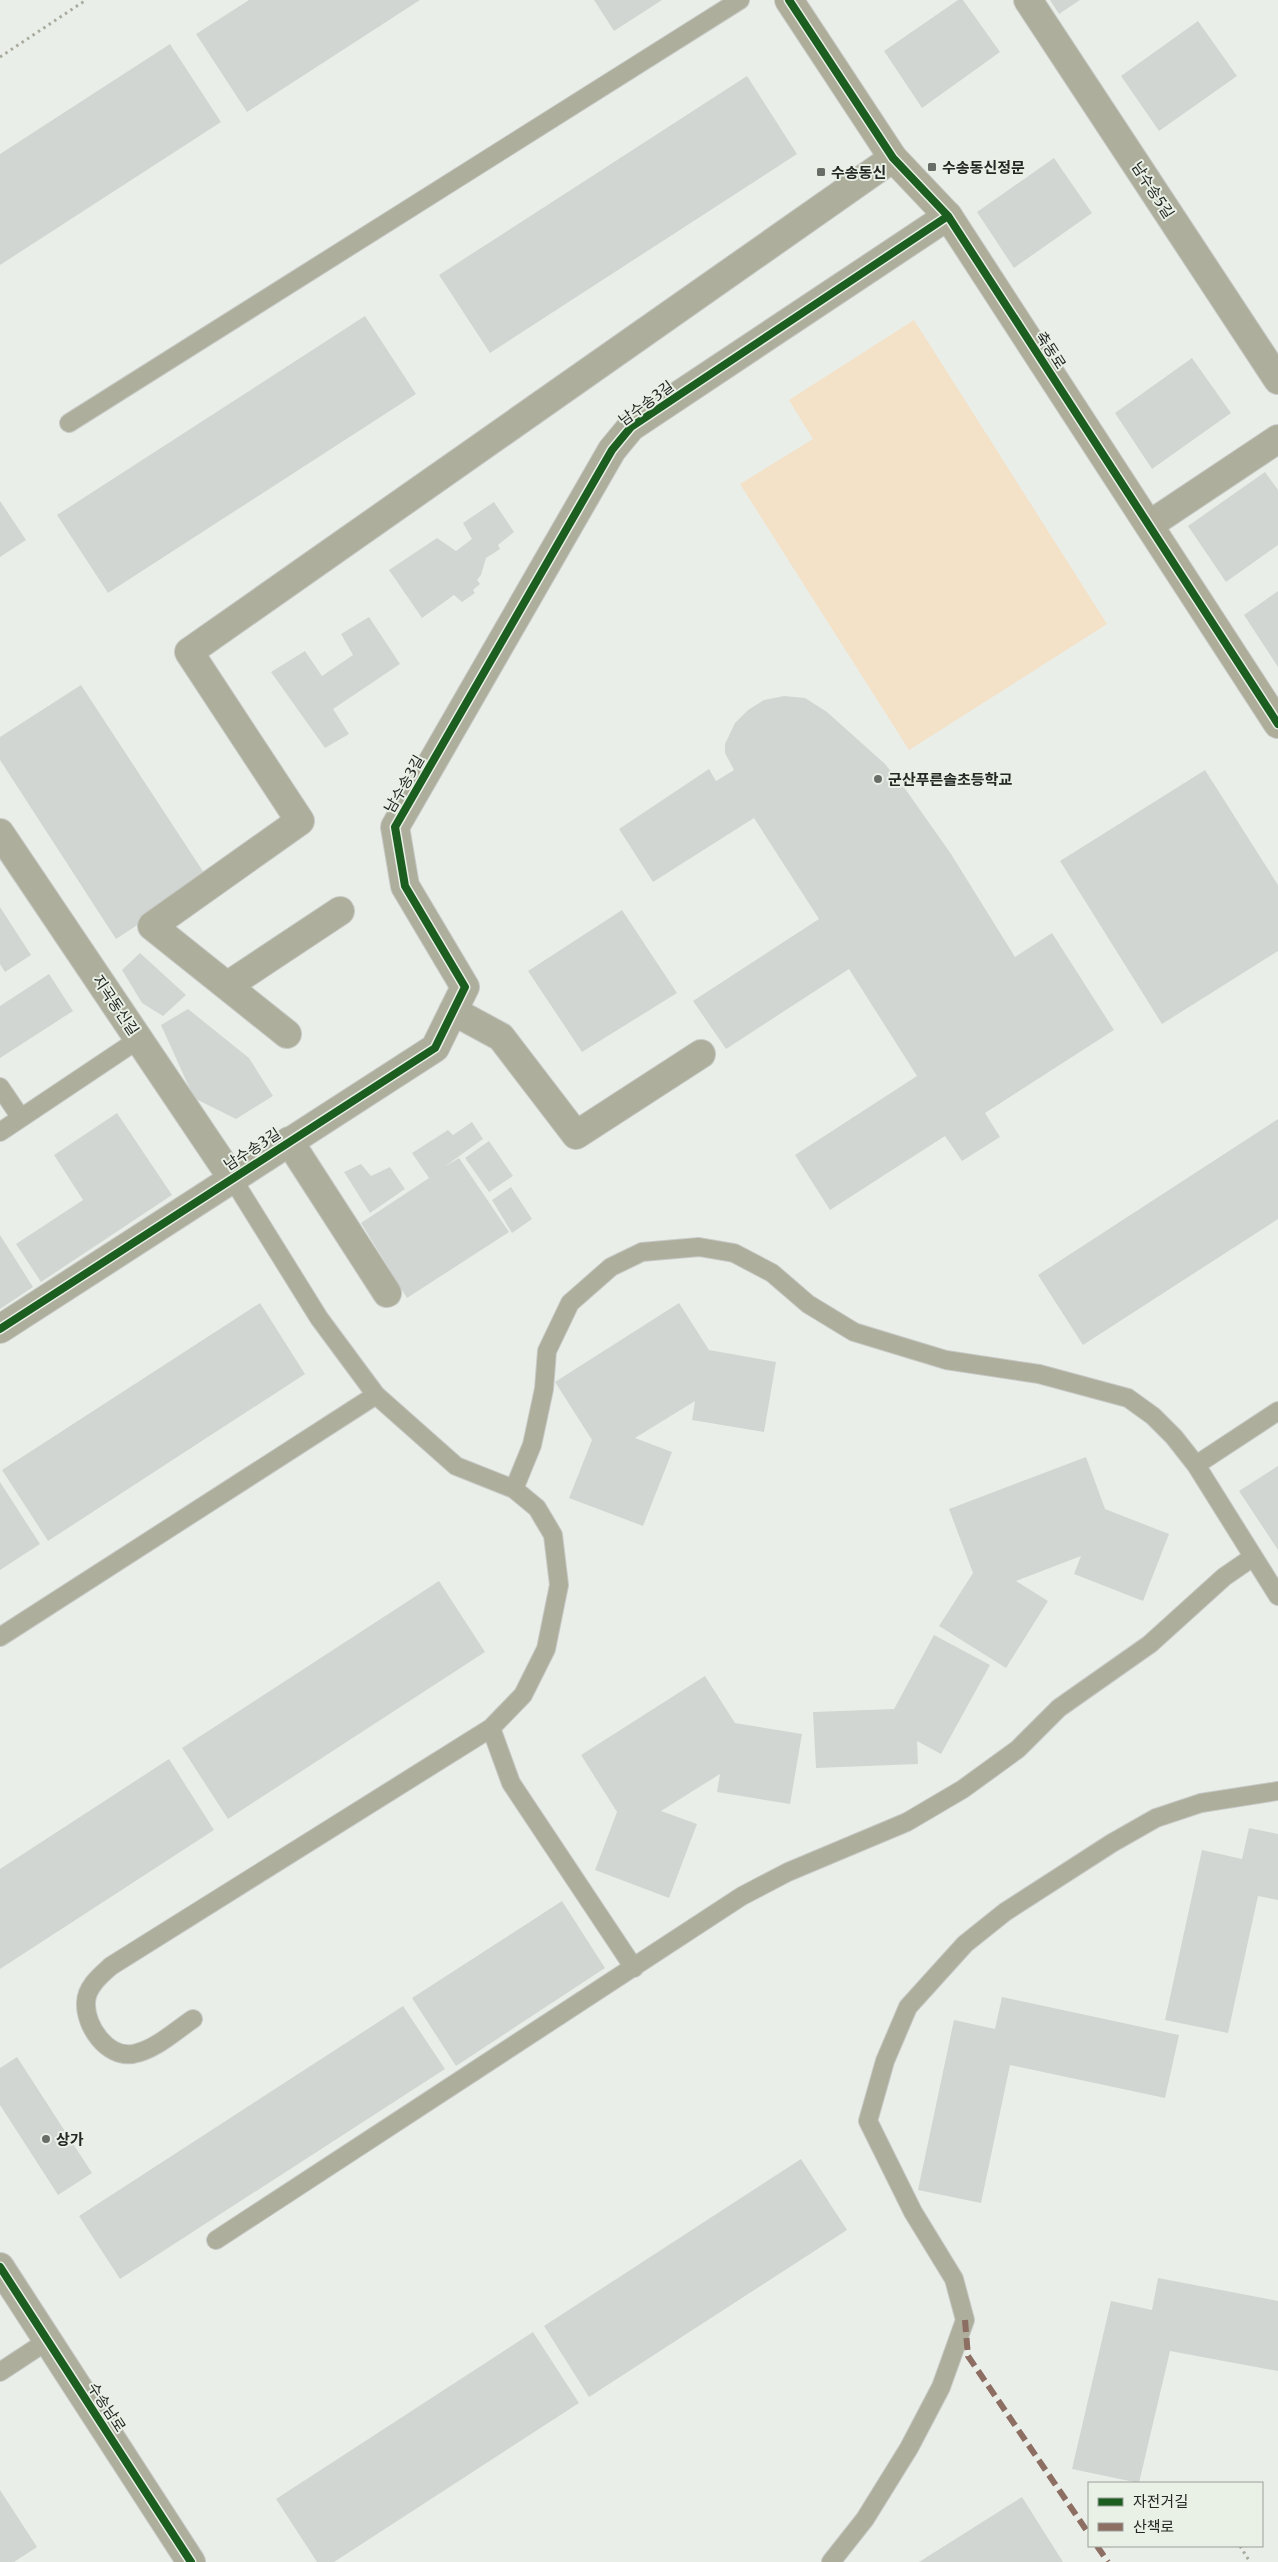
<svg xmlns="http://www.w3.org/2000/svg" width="1278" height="2562" font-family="Merriweather,'Noto Sans KR',serif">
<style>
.green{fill:#f3e1c8}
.building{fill:#d2d6d2}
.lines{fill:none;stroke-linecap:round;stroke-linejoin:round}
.lane-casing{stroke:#c6c9c5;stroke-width:20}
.street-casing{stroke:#c6c9c5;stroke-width:30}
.secondary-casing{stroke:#c6c9c5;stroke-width:30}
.path{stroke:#aaab9f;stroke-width:3;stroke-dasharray:2.5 4;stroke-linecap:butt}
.lane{stroke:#aeae9d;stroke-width:18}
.street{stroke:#aeae9d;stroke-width:28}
.secondary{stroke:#adad99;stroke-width:28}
.quiet{stroke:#8d6e63;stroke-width:6;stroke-dasharray:12 6;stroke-linecap:butt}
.cycleway-casing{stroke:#e9f0e6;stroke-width:11}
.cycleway{stroke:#1b5e20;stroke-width:8}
.poi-dot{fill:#696d68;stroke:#e9f0e6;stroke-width:2}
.labels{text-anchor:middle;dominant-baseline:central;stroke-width:4;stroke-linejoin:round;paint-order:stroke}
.poi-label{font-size:15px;font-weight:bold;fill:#242723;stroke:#e9f0e6;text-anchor:start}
.street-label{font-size:15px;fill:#242723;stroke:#e9f0e6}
</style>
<rect width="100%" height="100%" fill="#eaeee8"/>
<!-- green -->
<path class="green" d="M914,320l193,304 -198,126 -169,-266 73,-45 -24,-39z"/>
<!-- building -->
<path class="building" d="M249,0h171l-173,112 -51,-78z
M594,0h68l-48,31z
M958,0h5l37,52 -78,56 -38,-57z
M1050,0h30l-21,14z
M1198,21l39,55 -78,55 -38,-55z
M170,44l51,78 -221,143v-111z
M747,76l50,78 -307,199 -51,-78z
M1054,158l38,55 -78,55 -37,-56z
M365,316l51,78 -308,199 -51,-78z
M1192,358l39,55 -79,56 -37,-56z
M1265,472l13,18v55l-52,37 -38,-56z
M0,501l26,39 -26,17z
M494,502l20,30 -16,13 2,4 -14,9 -5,17 -4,5 3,4 -7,6 2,3 -13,9 -8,-7 -32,23 -33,-48 48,-32 19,13 16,-12 -9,-16z
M1278,591v76l-34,-52z
M369,617l31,47 -67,45 16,25 -24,14 -54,-76 34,-21 17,25 31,-21 -12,-21z
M81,685l127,194 -92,60 -116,-179v-23z
M784,696l21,2 22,14 58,52 21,26 45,64 64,103 37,-24 62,97 -129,83 15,24 -38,24 -17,-25 -115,74 -35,-55 122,-79 -68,-107 -123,80 -33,-48 126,-82 -65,-101 -101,64 -34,-53 90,-60 7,12 18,-11 -9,-17v-9l10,-21 13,-13 16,-10z
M1205,770l73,115v66l-116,73 -102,-163z
M0,907l31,48 -26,17 -5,-8z
M622,910l55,83 -95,59 -54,-81z
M140,953l46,42 -23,21 -21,-13 -20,-33z
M49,974l24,37 -73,47v-52z
M188,1009l61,49 24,38 -37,23 -42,-21 -33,-73z
M117,1113l55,82 -131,87 -25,-38 67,-44 -29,-45z
M1278,1119v100l-195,126 -45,-70z
M472,1122l11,17 -39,28 15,-9 50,74 -102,66 -46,-75 68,-45 -17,-25 36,-23 5,5z
M489,1141l24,35 -24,16 -24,-34z
M361,1164l10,12 19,-9 15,22 -35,24 -26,-41z
M511,1187l21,32 -20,14 -20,-33z
M0,1235l33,52 -33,22z
M260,1303l45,71 -257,167 -46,-71z
M679,1303l30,47 67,12 -12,70 -72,-12 3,-19 -60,37 37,14 -29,74 -74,-28 23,-58 -37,-58z
M1086,1457l19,52 64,25 -26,67 -69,-27 7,-18 -65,25 32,20 -42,67 -67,-42 34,-53 -24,-64z
M1278,1466v84l-39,-59z
M0,1482l40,62 -40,26z
M439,1581l46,71 -257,167 -46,-71z
M934,1635l56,30 -49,89 -24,-13 1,23 -102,4 -3,-56 81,-3z
M705,1676l30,47 67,11 -12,70 -73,-12 3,-18 -59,37 36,13 -28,74 -74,-28 22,-58 -36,-57z
M169,1759l45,71 -214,139v-100z
M1249,1828l29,6v66l-20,-4 -30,137 -63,-13 37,-170 40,9z
M562,1901l43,67 -149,98 -44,-68z
M1002,1997l177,38 -14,63 -155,-33 -29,138 -63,-13 36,-170 41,9z
M403,2006l42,63 -325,210 -41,-63z
M17,2057l75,116 -34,22 -58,-90v-37z
M801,2159l46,71 -258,167 -45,-71z
M1158,2278l120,23v70l-108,-20 -31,132 -67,-14 39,-168 41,9z
M533,2332l46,71 -245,159h-17l-41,-63z
M0,2490l37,57 -23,15h-14z
M1022,2497l41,65h-144z"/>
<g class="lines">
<!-- lane casing -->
<g class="lane-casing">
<path id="lane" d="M69,423l671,-423
M0,1087l21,31 -21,14
M21,1118l118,-79
M232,1178l87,140 57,77 80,71 58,23
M1196,1465l82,131
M0,1637l376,-242
M491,1728l20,55 123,185
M193,2019c-18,12 -38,31 -60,35 -26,4 -48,-28 -47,-51 0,-16 15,-28 25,-37l380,-238 32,-33 23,-46 13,-64 -6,-50 -16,-27 -23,-19 18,-44 12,-56 3,-38 23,-48 41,-36 31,-15 57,-5 35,6 38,20 36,31 46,28 92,28 93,14 89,24 25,18 21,21 22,28 82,-54
M216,2240l526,-344 46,-24 119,-50 56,-33 55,-40 41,-41 91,-64 74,-67 29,-20
M0,2372l47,-31
M831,2562l34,-43 44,-71 32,-61 24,-67 -11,-41 -41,-67 -45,-91 17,-60 23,-54 57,-63 40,-32 107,-69 44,-25 45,-15 77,-12"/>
</g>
<!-- street casing -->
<g class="street-casing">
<path id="street" d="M1028,0l250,380
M1149,525l129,-86
M0,833l232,345
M227,986l113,-75
M453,1011l48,26 75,98 125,-81
M287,1034l-135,-108 148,-105 -111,-169 704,-494
M289,1141l98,152
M0,1329l435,-281 30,-61 -60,-101 -10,-59 217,-377 19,-23 317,-211
M0,2267l191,295"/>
</g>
<!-- secondary casing -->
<g class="secondary-casing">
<path id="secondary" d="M789,0l104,158 55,58 330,508"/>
</g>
<!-- path -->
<path class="path" d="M0,57l86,-57
M1240,2546l10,16"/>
<!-- lane -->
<use href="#lane" class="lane"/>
<!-- street -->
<use href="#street" class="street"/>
<!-- secondary -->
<use href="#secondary" class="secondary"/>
<!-- quiet -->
<path class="quiet" d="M965,2320l3,36 121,178
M1097,2546l11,16"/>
<!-- cycleway casing -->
<g class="cycleway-casing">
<path id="cycleway" d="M789,0l104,158 55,58 330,508
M0,1329l435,-281 30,-61 -60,-101 -10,-59 217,-377 19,-23 317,-211
M0,2267l191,295"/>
</g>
<!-- cycleway -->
<use href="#cycleway" class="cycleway"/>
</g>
<!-- markers -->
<g class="poi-dot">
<rect x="927" y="162" width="10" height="10" rx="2.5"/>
<rect x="816" y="167" width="10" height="10" rx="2.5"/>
<circle cx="878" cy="779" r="5"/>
<circle cx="46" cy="2139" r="5"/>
</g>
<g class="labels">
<!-- poi labels -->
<g class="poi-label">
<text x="942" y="167">수송동신정문</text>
<text x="831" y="172">수송동신</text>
<text x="888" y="779">군산푸른솔초등학교</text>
<text x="56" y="2139">상가</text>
</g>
<!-- street labels -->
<g class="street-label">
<text transform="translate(1153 190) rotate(57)">남수송5길</text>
<text transform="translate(1051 350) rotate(57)">축동로</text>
<text transform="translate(646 403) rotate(-36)">남수송3길</text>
<text transform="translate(404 784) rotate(-60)">남수송3길</text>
<text transform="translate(116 1005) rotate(56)">지곡동신길</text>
<text transform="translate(252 1149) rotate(-33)">남수송3길</text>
<text transform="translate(107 2407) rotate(57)">수송남로</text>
</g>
</g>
<!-- legend -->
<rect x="1088" y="2482" width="175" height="65" fill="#e9f0e6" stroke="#9aa098"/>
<rect x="1098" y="2498" width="25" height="8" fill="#1b5e20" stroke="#9aa098"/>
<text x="1133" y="2507" font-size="15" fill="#242723">자전거길</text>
<rect x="1098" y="2523" width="25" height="8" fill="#8d6e63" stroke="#9aa098"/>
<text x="1133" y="2532" font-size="15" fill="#242723">산책로</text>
</svg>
